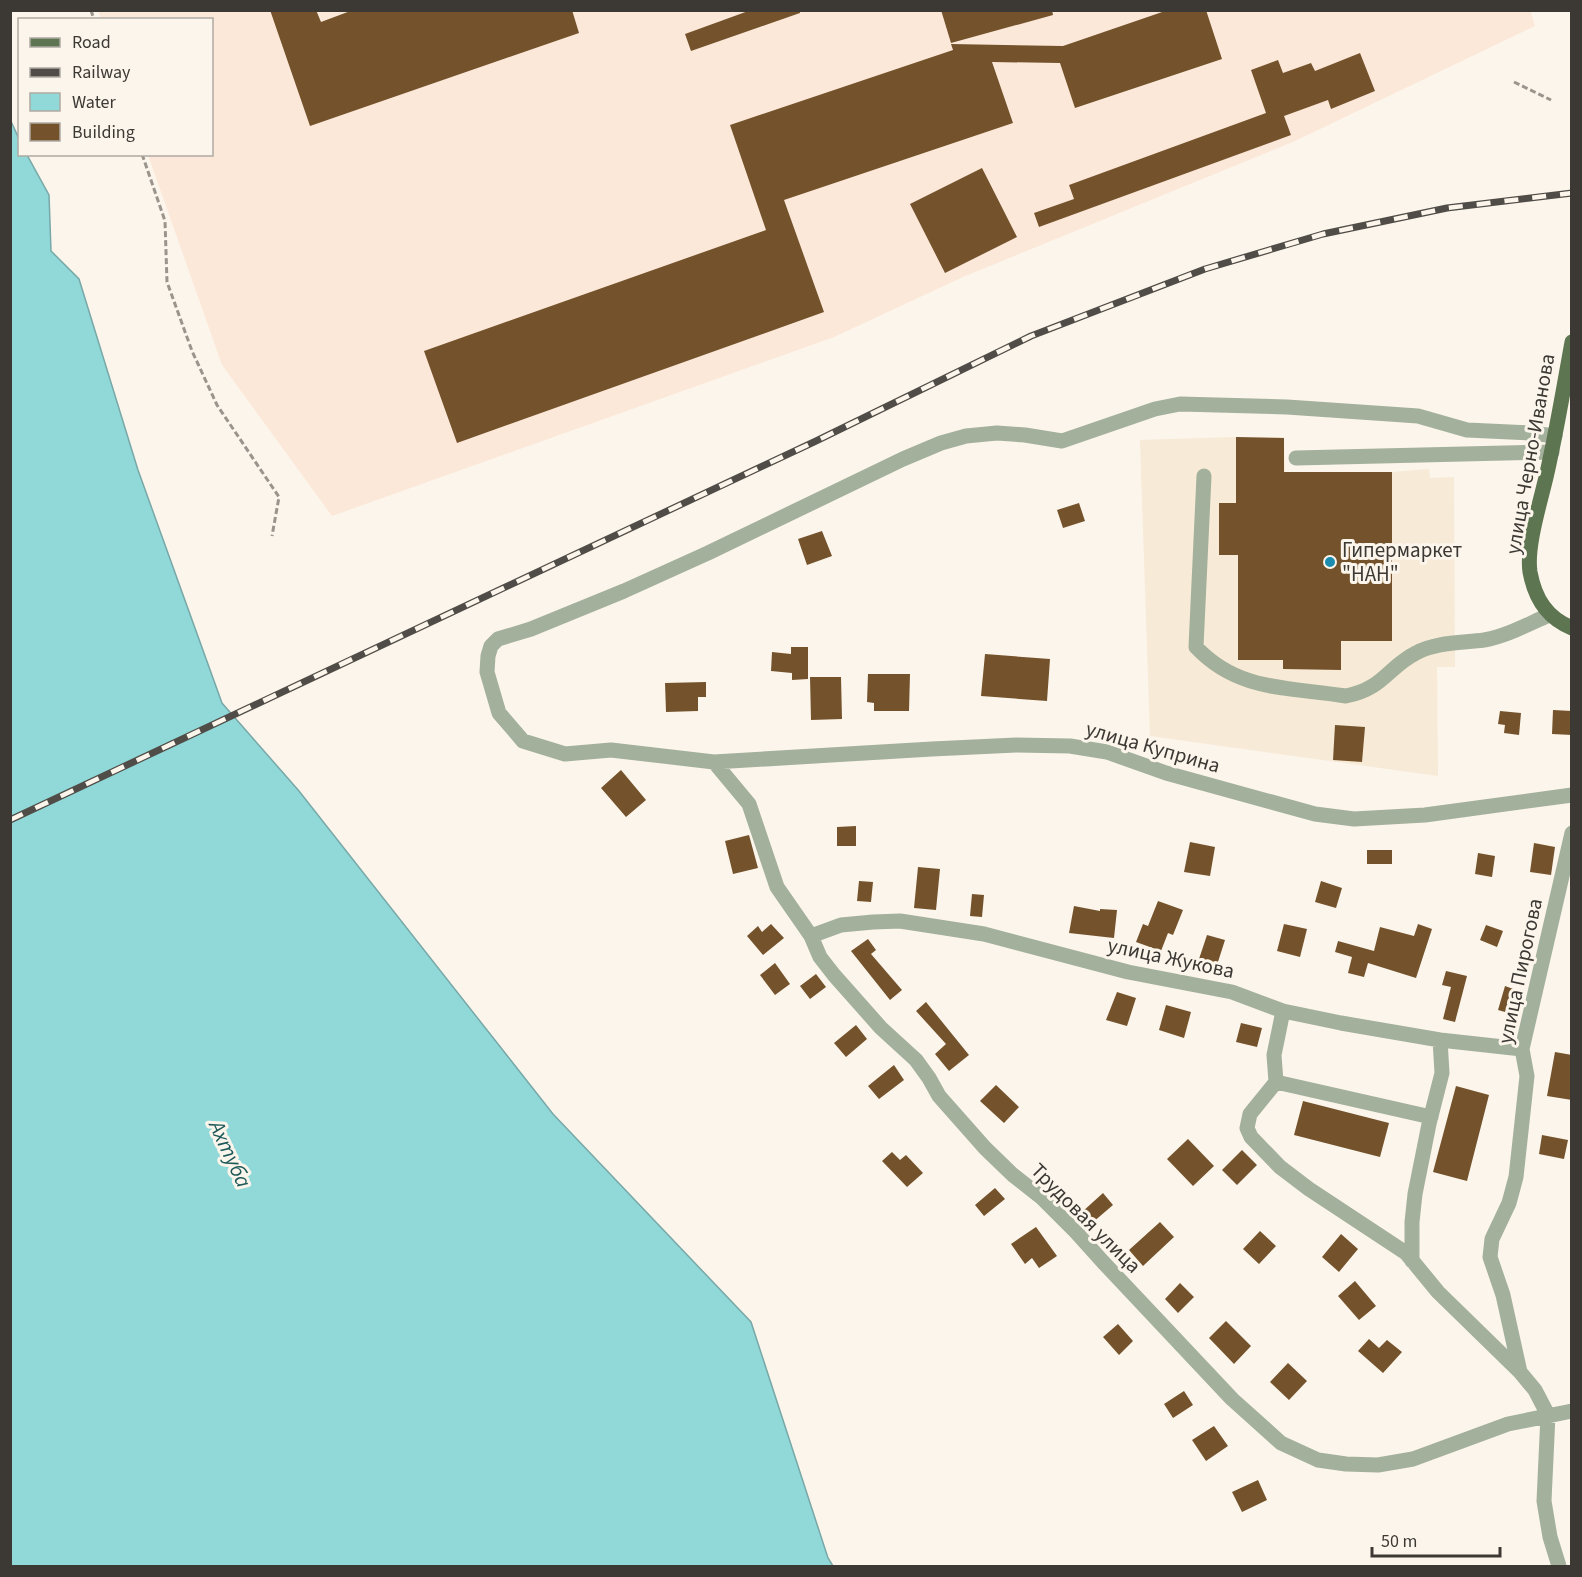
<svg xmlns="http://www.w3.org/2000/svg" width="1582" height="1577" font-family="'Source Sans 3',sans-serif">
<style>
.commercial{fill:#f7ead6}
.industrial{fill:#fce8d9}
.water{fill:#91d8d8;stroke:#78a8a7;stroke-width:1.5}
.building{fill:#74532c}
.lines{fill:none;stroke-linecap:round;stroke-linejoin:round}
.path{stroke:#99948d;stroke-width:3;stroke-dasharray:6 3;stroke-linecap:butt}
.minor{stroke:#a3b09b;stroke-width:15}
.major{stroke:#5e7551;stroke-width:15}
.rail-casing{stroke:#504d48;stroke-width:7}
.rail{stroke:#fcf5eb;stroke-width:4.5;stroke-dasharray:14;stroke-linecap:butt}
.poi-dot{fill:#1b8bb0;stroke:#fcf5eb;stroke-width:2}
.labels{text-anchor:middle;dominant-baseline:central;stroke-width:6;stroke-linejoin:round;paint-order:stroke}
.street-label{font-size:21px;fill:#3c3935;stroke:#fcf5eb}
.poi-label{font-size:21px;fill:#3c3935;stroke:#fcf5eb;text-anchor:start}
.water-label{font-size:22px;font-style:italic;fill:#1d5959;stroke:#fcf5eb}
</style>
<rect width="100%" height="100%" fill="#fcf5eb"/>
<!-- commercial -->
<path class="commercial" d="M1236,437h48l1,35h107l37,-3 1,9 24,-1 1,190h-18l1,109 -288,-40 -10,-296z"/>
<!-- industrial -->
<path class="industrial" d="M1530,10l5,16 -240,115 -332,136 -129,60 -502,179 -110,-151 -74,-210 64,-1v-134l-111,-1 -3,-8z"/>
<!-- water -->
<path class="water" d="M10,119l9,20 1,15 7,1 22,40 2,56 28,28 59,191 84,233 77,88 254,323 198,208 77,236 5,8h-822z"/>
<!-- building -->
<path class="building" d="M270,10h46l5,12 32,-12h219l7,23 -269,93z
M751,10h49v3l-109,38 -6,-17z
M941,10h111l1,5 -102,28z
M1168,10h38l16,49 -147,49 -15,-45 -68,-1 21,61 -229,77 40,112 -367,131 -33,-92 342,-121 -36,-105 223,-75 -2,-6 112,2z
M1360,53l15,38 -44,18 -3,-9 -44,16 7,19 -252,92 -5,-14 40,-14 -5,-14 197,-72 -15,-43 27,-10 5,13 28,-10 4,8z
M982,168l35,69 -72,36 -35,-69z
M1236,437l48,1v34h108v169h-51v29l-58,-1v-9h-45v-105h-19v-52h17z
M1079,503l6,18 -22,7 -6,-18z
M822,531l10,25 -25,9 -9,-26z
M791,647h17v32l-16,1v-7l-21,-2 1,-19 19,2z
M985,654l65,5 -3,42 -66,-5z
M868,674h42l-1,37h-35v-8l-7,-1z
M810,677h31l1,42 -31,1z
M706,682v15h-8v14l-32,1 -1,-29z
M1553,710l19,1v24l-20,-1z
M1500,711l21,2 -2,22 -15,-2 1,-8 -7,-1z
M1335,725l30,2 -3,35 -29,-2z
M621,770l25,30 -20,17 -25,-29z
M856,826v20h-19v-19z
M749,835l9,33 -25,6 -8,-33z
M1190,842l25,5 -5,29 -26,-4z
M1534,843l21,4 -4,28 -21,-3z
M1367,850h25v14h-25z
M1478,853l17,3 -3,21 -17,-3z
M918,867l22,2 -4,41 -22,-2z
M859,881l14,1 -2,20 -14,-1z
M1321,881l21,7 -6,20 -21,-6z
M972,894l12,1 -2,22 -12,-1z
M1158,901l25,9 -10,25 -5,-2 -7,18 -25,-9 7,-18 5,2z
M1074,906l26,5v-2l17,1 -3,28 -45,-5z
M771,924l13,14 -21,17 -16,-19 11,-10 4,6z
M1284,924l23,5 -7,28 -23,-6z
M1418,924l14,5 -16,49 -48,-15 -4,14 -16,-4 4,-16 -17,-5 3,-11 36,10 6,-24 34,9z
M1486,925l17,6 -6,16 -17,-7z
M1207,935l18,5 -8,25 -18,-6z
M868,939l8,11 -5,4 31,36 -12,10 -39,-49z
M775,963l15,21 -15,11 -15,-20z
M1446,971l21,5 -12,46 -12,-3 8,-32 -9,-2z
M816,974l10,13 -16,12 -10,-13z
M1505,986l14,5 -7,23 -14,-4z
M1117,992l19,6 -9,28 -21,-6z
M926,1002l43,53 -20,16 -14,-17 11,-10 -30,-33z
M1166,1005l25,7 -7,26 -25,-8z
M1241,1023l21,5 -5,19 -21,-5z
M856,1025l11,14 -21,18 -12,-14z
M1555,1052l17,3v45l-25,-4z
M894,1065l10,15 -25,19 -11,-13z
M996,1085l23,22 -15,16 -24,-22z
M1456,1086l33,9 -22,86 -34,-9z
M1303,1101l86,22 -9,34 -86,-22z
M1542,1135l26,5 -4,19 -25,-5z
M1188,1139l26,27 -21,20 -26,-27z
M1242,1150l15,15 -20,20 -15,-15z
M892,1152l8,8 6,-5 17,18 -16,14 -25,-26z
M995,1188l10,11 -21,17 -9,-11z
M1103,1193l10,12 -21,18 -10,-11z
M1160,1222l14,15 -31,29 -14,-16z
M1036,1227l21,29 -18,12 -7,-10 -7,6 -14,-20z
M1260,1231l16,15 -17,18 -16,-15z
M1341,1234l17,15 -19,23 -17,-15z
M1355,1281l21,25 -17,14 -21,-24z
M1180,1283l14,14 -16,16 -13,-14z
M1226,1321l25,25 -17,18 -25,-26z
M1118,1324l15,17 -14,14 -16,-18z
M1369,1339l10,9 8,-8 15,12 -19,21 -25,-22z
M1288,1363l19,18 -18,19 -19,-18z
M1184,1391l9,14 -20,13 -9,-14z
M1214,1426l14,20 -22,15 -14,-21z
M1258,1480l9,20 -25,12 -10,-20z"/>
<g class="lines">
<!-- path -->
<path class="path" d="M91,10l3,10
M1514,82l37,18
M142,154l23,67 2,61 25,69 25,54 62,92 -7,39"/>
<!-- minor -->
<path class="minor" d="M1555,436l-24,-3 -64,-3 -49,-14 -131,-9 -107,-3 -25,5 -93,32 -37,-6 -28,-2 -31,3 -25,7 -38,16 -195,94 -84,38 -93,38 -33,10 -7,7 -3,10 -1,16 12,41 24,28 42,13 46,-4 103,12 218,-13 84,-4 54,1 37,6 59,21 149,41 39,5 71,-4 147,-20
M1296,458l256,-6
M1204,476l-8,171c42,45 94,40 150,49 37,-7 42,-29 70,-43 20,-11 46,-10 68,-13 23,-4 44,-16 65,-25
M714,762l35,42 28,83 34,49 9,21 14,18 47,53 35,32 13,18 10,18 46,52 28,27 28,22 35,35 27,30 129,137 49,44 37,17 28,4 32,1 35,-6 95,-35 64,-13
M811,936l30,-11 32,-3 27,-1 84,13 144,38 104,20 51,19 58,12 99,17 82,9
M1283,1011l-9,44 2,27 -26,32 -3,14 4,9 29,30 29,22 97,64 32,39 82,80
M1276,1082l155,35
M1412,1261v-39l3,-28 14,-70 13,-51 -2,-33
M1559,1566l-9,-29 -6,-36 4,-86 -13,-25 -15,-18 -17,-77 -13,-38 2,-18 17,-36 7,-26 11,-101 -5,-27 50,-216"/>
<!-- major -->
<path class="major" d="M1572,342c-8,44 -15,87 -25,131 -6,27 -21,73 -17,99 5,27 17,46 42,56"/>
<!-- rail casing -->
<g class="rail-casing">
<path id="rail" d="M10,820l806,-379 215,-105 174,-67 118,-35 124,-26 125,-15"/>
</g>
<!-- rail -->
<use href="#rail" class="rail"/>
</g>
<!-- markers -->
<circle class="poi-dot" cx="1330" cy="562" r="6"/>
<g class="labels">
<!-- street labels -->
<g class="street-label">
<text transform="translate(1530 454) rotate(-80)">улица Черно-Иванова</text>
<text transform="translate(1153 747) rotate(16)">улица Куприна</text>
<text transform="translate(1171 958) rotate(12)">улица Жукова</text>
<text transform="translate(1520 971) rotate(-78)">улица Пирогова</text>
<text transform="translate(1086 1218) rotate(45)">Трудовая улица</text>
</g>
<!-- poi labels -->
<g class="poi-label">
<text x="1342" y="550">Гипермаркет<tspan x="1342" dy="24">"НАН"</tspan></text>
</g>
<!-- water labels -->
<g class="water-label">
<text transform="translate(230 1154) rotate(65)">Ахтуба</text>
</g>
</g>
<!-- border -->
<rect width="1582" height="1577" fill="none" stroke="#3c3935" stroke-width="24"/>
<!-- legend -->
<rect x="18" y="18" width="195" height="138" fill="#fcf5eb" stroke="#afaaa2" stroke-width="1.5"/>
<rect x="30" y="38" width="30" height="9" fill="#5e7551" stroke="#afaaa2" stroke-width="1.5"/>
<text x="72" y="48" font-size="18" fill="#3c3935">Road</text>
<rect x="30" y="68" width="30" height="9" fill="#504d48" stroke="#afaaa2" stroke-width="1.5"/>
<text x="72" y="78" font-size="18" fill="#3c3935">Railway</text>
<rect x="30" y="93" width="30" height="18" fill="#91d8d8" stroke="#afaaa2" stroke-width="1.5"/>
<text x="72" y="108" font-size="18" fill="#3c3935">Water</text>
<rect x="30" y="123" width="30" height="18" fill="#74532c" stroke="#afaaa2" stroke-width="1.5"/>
<text x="72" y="138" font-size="18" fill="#3c3935">Building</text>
<!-- scale -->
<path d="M1372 1547v9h128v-9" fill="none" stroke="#3c3935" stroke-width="3"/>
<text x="1381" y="1547" font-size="18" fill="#3c3935" stroke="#fcf5eb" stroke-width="4.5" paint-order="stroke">50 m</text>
</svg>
